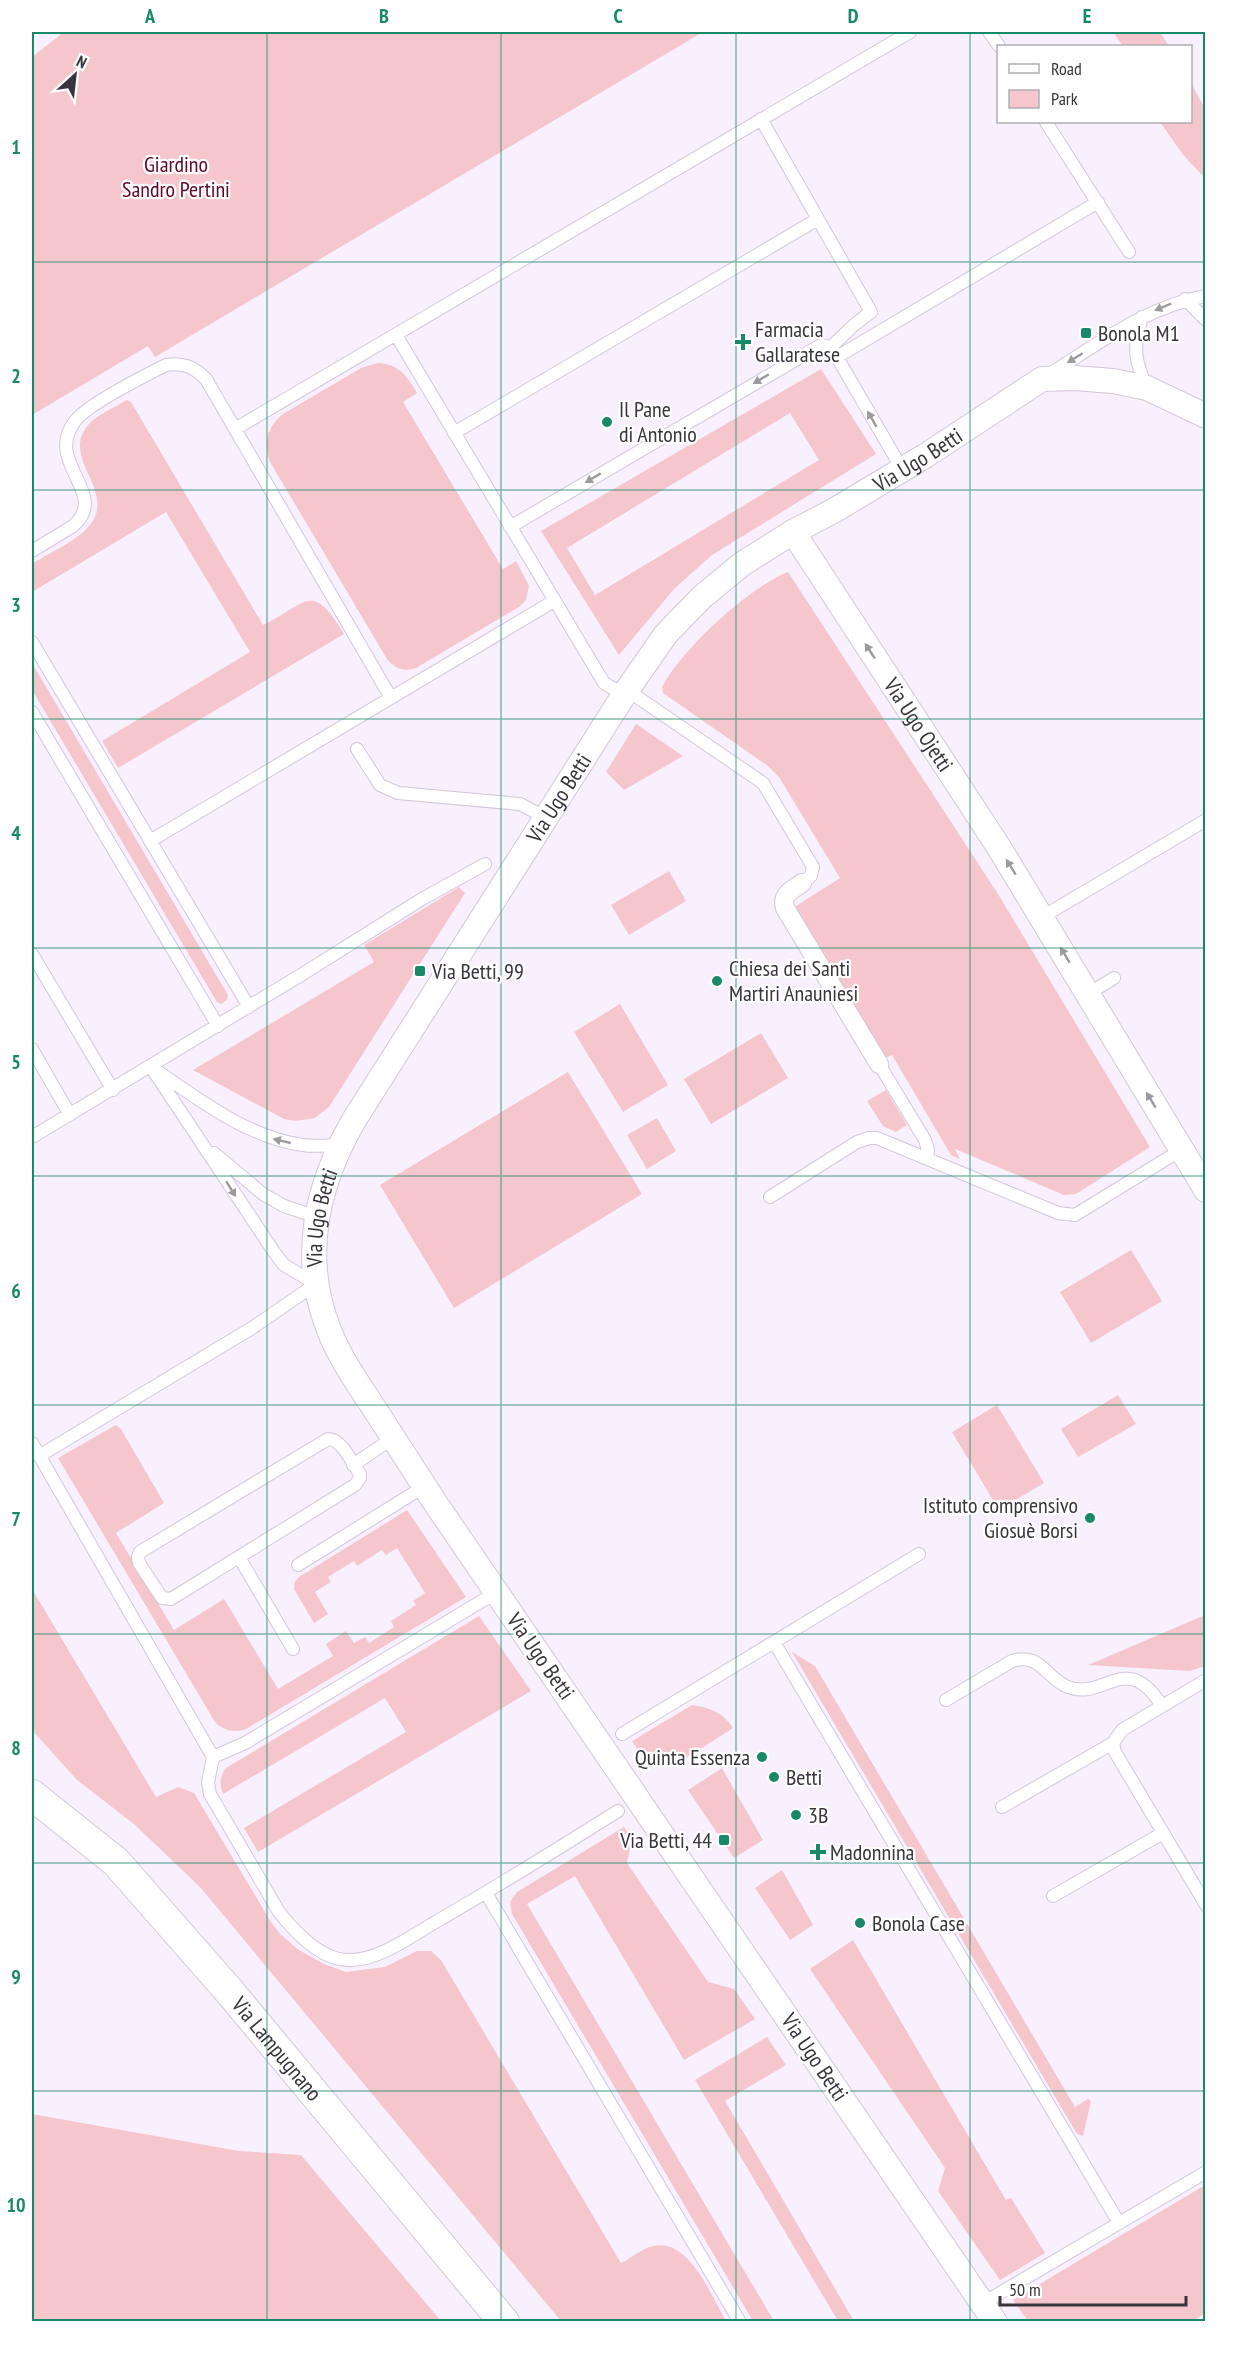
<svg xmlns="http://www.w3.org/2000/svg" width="1237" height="2353" font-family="'PT Sans Narrow',sans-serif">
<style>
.green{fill:#f5c7cd;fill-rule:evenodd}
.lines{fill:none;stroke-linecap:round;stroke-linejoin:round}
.service-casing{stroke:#d2c7d9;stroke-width:14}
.pedestrian-casing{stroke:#d2c7d9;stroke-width:20}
.minor-casing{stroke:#d2c7d9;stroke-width:26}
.tertiary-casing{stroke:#d2c7d9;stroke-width:32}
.service{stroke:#fff;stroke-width:12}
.pedestrian{stroke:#fff;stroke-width:18}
.minor{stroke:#fff;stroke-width:24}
.tertiary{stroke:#fff;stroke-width:30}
.oneway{fill:#9c9a9d}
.grid{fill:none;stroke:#188968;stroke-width:1.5;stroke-opacity:0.55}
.poi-dot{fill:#188968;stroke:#fff;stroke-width:2}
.labels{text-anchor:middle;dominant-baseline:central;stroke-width:4.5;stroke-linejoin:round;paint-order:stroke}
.park-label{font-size:22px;fill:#610525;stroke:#fff}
.poi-label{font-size:22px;fill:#38343b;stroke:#fff;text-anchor:start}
.street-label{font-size:22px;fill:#38343b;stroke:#fff}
.neatline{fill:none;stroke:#188968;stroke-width:2}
.grid-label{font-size:20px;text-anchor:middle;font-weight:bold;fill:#188968}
</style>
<rect width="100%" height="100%" fill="#f8efff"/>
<!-- green -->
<path class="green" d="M64,32h639l-548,325 -7,-11 -116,69v-358z
M1113,32h47l9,14h-46z
M1191,83l14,26v69l-21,-22 -24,-34h30z
M378,363c21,1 29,13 39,30l-14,9 100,167 13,-8 13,25 -3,14 -7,7 -103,61c-12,4 -21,1 -29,-9l-117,-197c-7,-19 -3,-35 13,-48l78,-46z
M821,369l55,85 -164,101 -38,34 -55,66 -78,-124zM790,413l29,47 -224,135 -28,-47z
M127,400l4,2 132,223c44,-21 48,-46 81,9l-226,134 -16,-27 148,-89 -84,-140 -134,80v-28c18,-12 44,-22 58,-39 28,-35 -34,-69 1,-103 10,-9 24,-15 36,-22z
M788,572l210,322 152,253 -74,47 -12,1 -109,-46 5,10 -9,-4 -59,-100 -9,4 -90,-151 47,-30 -61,-101 -11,-11 -105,-73 -1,-6c19,-37 87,-100 126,-115z
M32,663l196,332 -1,5 -6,4 -4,-2 -185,-312z
M636,724l47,32 -59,34 -18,-18z
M669,871l17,30 -57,34 -18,-30z
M459,887l6,6 -136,214 -14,11 -20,3 -11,-2 -91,-49 181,-108 -10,-17z
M620,1004l48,81 -45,27 -49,-80z
M761,1033l27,45 -77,46 -27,-45z
M568,1072l74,122 -188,114 -74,-123z
M886,1090l21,35 -11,7 -13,-6 -16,-25z
M657,1118l19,33 -29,18 -20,-34z
M1131,1250l31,51 -71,42 -31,-51z
M1118,1395l18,29 -58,33 -17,-28z
M997,1405l47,78 -45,27 -47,-78z
M116,1425l5,4 43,74 -48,30 58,97 50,-31 54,90 55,-33 -7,-12 20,-13 8,12 11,-6 4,6 25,-16 -3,-6 25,-16 -3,-4 12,-8 -28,-45 -11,7 -4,-5 -25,16 -3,-5 -26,16 3,5 -16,10 13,22 -14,9 -20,-34 1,-8 4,-4 108,-67 59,87 -220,132c-11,4 -22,2 -31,-7l-157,-264z
M32,1589l124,208 22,-10 16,6 77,129 9,12 19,16 25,14 22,8 39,-5 32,-16h14l10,9 180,303c10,-5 21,-15 33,-17 35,-8 58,51 72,75h-165l-361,-434 -66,-63 -57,-44 -45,-50z
M1205,1615v51l-15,5 -102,-6z
M479,1616l52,75 -273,161 -14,-24 162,-96 -21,-34 -162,96c-4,-10 -3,-18 3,-26z
M792,1652l23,14 260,441 13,-8 3,2 -8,35 -6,-2z
M692,1705c18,3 31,7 41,23l-61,39 -6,-9 -16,10 -18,-27z
M722,1768l41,72 -29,18 -46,-68z
M624,1827l8,12 -5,24 81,119 26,7 21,30 -71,41 -109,-184 -48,28 247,417h-21l-241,-407 -2,-12 7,-10z
M782,1870l31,55 -23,15 -35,-52z
M853,1940l153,260 5,-2 34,55 -45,27 -62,-89 7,-23 -135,-199z
M767,2037l19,28 -61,36 129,220h-16l-143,-241z
M32,2114l207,37 62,4 140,166h-409z
M1205,2185v128l-13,9 -164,-1 -15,-21z"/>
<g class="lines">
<!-- service casing -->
<g class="service-casing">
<path id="service" d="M989,32l10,14
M761,119l110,193 -17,13 -24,23
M1046,122l83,130
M1185,299l21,21
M1142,317c-9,30 -8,42 5,71
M396,335l208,348 20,12
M837,357l261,-155
M1048,375c50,-31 99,-69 158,-79
M235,429l675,-397
M454,433l364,-214
M510,527l311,-182 5,1 8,6 68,117
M32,551l41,-25c38,-32 -30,-63 2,-105 12,-16 71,-46 91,-56 17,-3 28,2 40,14l185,319
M32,642l217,365
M627,690l136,93 50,84 -2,9 -9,7
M32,712l186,314
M357,749l23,36 18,8 122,11 25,13
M150,841l404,-240
M1042,917l164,-97
M32,954l81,136
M1088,994l26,-16
M32,1049l38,66
M879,1064l46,76 3,10 -1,8
M157,1071c46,31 90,66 146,74 12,2 25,0 37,0
M32,1137l269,-162 121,-76 63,-35
M214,1153l49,41 21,12 33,11
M770,1197l87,-55 12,-4h8l181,75 17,2 106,-65
M328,1439c14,0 24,24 32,35v4l-5,7 -184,114 -9,-1 -23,-35 -1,-6 2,-5z
M32,1443l181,314 -5,26 2,11 69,118c15,19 42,48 69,48 32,1 64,-25 91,-40 61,-35 120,-72 179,-109
M39,1456l213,-128 64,-44 -32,-19 -10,-13 -123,-185
M353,1465l40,-27
M239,1557l54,92
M298,1565l127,-79
M774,1642l345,581
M1206,1680l-84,50 -9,13 2,9 91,153
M946,1700l66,-39c29,-9 33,17 56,26 37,14 58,-38 94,19
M622,1734l297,-180
M213,1757l32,-14 252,-151
M1002,1807l111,-64
M486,1893l254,429
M1053,1896l110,-63
M983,2303l223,-131"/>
</g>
<!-- pedestrian casing -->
<g class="pedestrian-casing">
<path id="pedestrian" d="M802,883c-10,7 -21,11 -17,25l94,156"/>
</g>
<!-- minor casing -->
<g class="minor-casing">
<g id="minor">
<path id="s1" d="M793,532l207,317 206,341"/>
<path id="s2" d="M995,2322l-559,-818c-21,-33 -43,-66 -64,-99 -16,-24 -33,-49 -43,-75 -29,-73 -13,-144 25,-210l273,-430 39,-56 36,-37 40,-33 51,-32 42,-22 90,-54 117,-77 32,-1 39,3 34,7 59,28"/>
</g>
</g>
<!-- tertiary casing -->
<g class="tertiary-casing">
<g id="tertiary">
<path id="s3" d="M32,1795l84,67 114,130 274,330"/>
</g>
</g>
<!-- service -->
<use href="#service" class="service"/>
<!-- pedestrian -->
<use href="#pedestrian" class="pedestrian"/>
<!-- minor -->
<use href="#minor" class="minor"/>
<!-- tertiary -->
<use href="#tertiary" class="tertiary"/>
</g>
<!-- one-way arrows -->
<defs><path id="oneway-solid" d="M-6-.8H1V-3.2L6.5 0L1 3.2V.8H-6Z" transform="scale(1.5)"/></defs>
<g class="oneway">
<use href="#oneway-solid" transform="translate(1163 307) rotate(157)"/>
<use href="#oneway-solid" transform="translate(1075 358) rotate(148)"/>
<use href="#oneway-solid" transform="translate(761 379) rotate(149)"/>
<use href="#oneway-solid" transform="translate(872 419) rotate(-120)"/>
<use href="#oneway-solid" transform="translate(593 478) rotate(149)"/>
<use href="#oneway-solid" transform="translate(870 651) rotate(-123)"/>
<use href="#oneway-solid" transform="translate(1011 867) rotate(-122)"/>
<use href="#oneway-solid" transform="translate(1065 955) rotate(-121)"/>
<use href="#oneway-solid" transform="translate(1151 1100) rotate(-121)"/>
<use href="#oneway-solid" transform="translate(282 1141) rotate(-167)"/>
<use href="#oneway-solid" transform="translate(231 1189) rotate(58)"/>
</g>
<!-- grid -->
<path class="grid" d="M267,32v2290M501,32v2290M736,32v2290M970,32v2290M32,262h1174M32,490h1174M32,719h1174M32,948h1174M32,1176h1174M32,1405h1174M32,1634h1174M32,1863h1174M32,2091h1174"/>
<!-- markers -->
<g class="poi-dot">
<rect x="1080" y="327" width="12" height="12" rx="3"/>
<path d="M740 333h6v6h6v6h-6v6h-6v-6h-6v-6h6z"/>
<circle cx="607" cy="422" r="6"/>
<rect x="414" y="965" width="12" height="12" rx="3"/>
<circle cx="717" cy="981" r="6"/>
<circle cx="1090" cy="1518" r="6"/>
<circle cx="762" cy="1757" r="6"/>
<circle cx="774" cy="1777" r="6"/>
<circle cx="796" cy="1815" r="6"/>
<rect x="718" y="1834" width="12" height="12" rx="3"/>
<path d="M815 1843h6v6h6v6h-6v6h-6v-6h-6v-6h6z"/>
<circle cx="860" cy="1923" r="6"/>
</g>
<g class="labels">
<!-- park labels -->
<g class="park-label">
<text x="176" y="164">Giardino<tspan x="176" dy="25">Sandro Pertini</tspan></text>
</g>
<!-- poi labels -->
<g class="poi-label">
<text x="755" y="329">Farmacia<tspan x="755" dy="25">Gallaratese</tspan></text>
<text x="1098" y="333">Bonola M1</text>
<text x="619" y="409">Il Pane<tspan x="619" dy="25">di Antonio</tspan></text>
<text x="729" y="968">Chiesa dei Santi<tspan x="729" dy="25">Martiri Anauniesi</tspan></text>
<text x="432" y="971">Via Betti, 99</text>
<text x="1078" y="1505" text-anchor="end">Istituto comprensivo<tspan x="1078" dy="25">Giosuè Borsi</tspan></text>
<text x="750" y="1757" text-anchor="end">Quinta Essenza</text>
<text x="786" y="1777">Betti</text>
<text x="808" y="1815">3B</text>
<text x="712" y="1840" text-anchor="end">Via Betti, 44</text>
<text x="830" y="1852">Madonnina</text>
<text x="872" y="1923">Bonola Case</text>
</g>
<!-- street labels -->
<g class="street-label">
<text stroke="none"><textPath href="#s2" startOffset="2300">Via Ugo Betti</textPath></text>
<text stroke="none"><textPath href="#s1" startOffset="230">Via Ugo Ojetti</textPath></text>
<text stroke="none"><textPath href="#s2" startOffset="1796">Via Ugo Betti</textPath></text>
<text stroke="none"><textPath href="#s2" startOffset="1310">Via Ugo Betti</textPath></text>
<text transform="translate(541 1656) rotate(55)">Via Ugo Betti</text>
<text stroke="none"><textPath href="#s3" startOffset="354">Via Lampugnano</textPath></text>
<text transform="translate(815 2057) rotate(56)">Via Ugo Betti</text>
</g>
</g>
<!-- border -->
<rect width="1237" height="2353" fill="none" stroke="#ffffff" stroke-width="66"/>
<!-- legend -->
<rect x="997" y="45" width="195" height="78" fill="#ffffff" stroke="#afaeb1" stroke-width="1.5"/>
<rect x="1009" y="64" width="30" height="9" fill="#ffffff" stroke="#afaeb1" stroke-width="1.5"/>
<text x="1051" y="75" font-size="18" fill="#38343b">Road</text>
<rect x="1009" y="90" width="30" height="18" fill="#f5c7cd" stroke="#afaeb1" stroke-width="1.5"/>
<text x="1051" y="105" font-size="18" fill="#38343b">Park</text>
<!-- north arrow -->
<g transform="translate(75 75) rotate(27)" stroke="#ffffff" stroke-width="4.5" paint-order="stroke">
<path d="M0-4.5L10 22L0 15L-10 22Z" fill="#38343b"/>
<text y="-9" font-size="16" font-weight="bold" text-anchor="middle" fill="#38343b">N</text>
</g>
<!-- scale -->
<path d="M1000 2296v9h186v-9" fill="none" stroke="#38343b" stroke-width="3"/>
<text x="1009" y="2296" font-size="18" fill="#38343b" stroke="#ffffff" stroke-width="4.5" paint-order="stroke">50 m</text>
<rect x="33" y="33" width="1171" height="2287" class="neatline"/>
<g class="grid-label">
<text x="150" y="23">A</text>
<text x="384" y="23">B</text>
<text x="618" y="23">C</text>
<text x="853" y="23">D</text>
<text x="1087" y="23">E</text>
<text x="16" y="154">1</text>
<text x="16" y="383">2</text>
<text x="16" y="612">3</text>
<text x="16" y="840">4</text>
<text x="16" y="1069">5</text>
<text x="16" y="1298">6</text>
<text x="16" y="1526">7</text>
<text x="16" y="1755">8</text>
<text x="16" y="1984">9</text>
<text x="16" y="2212">10</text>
</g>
</svg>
